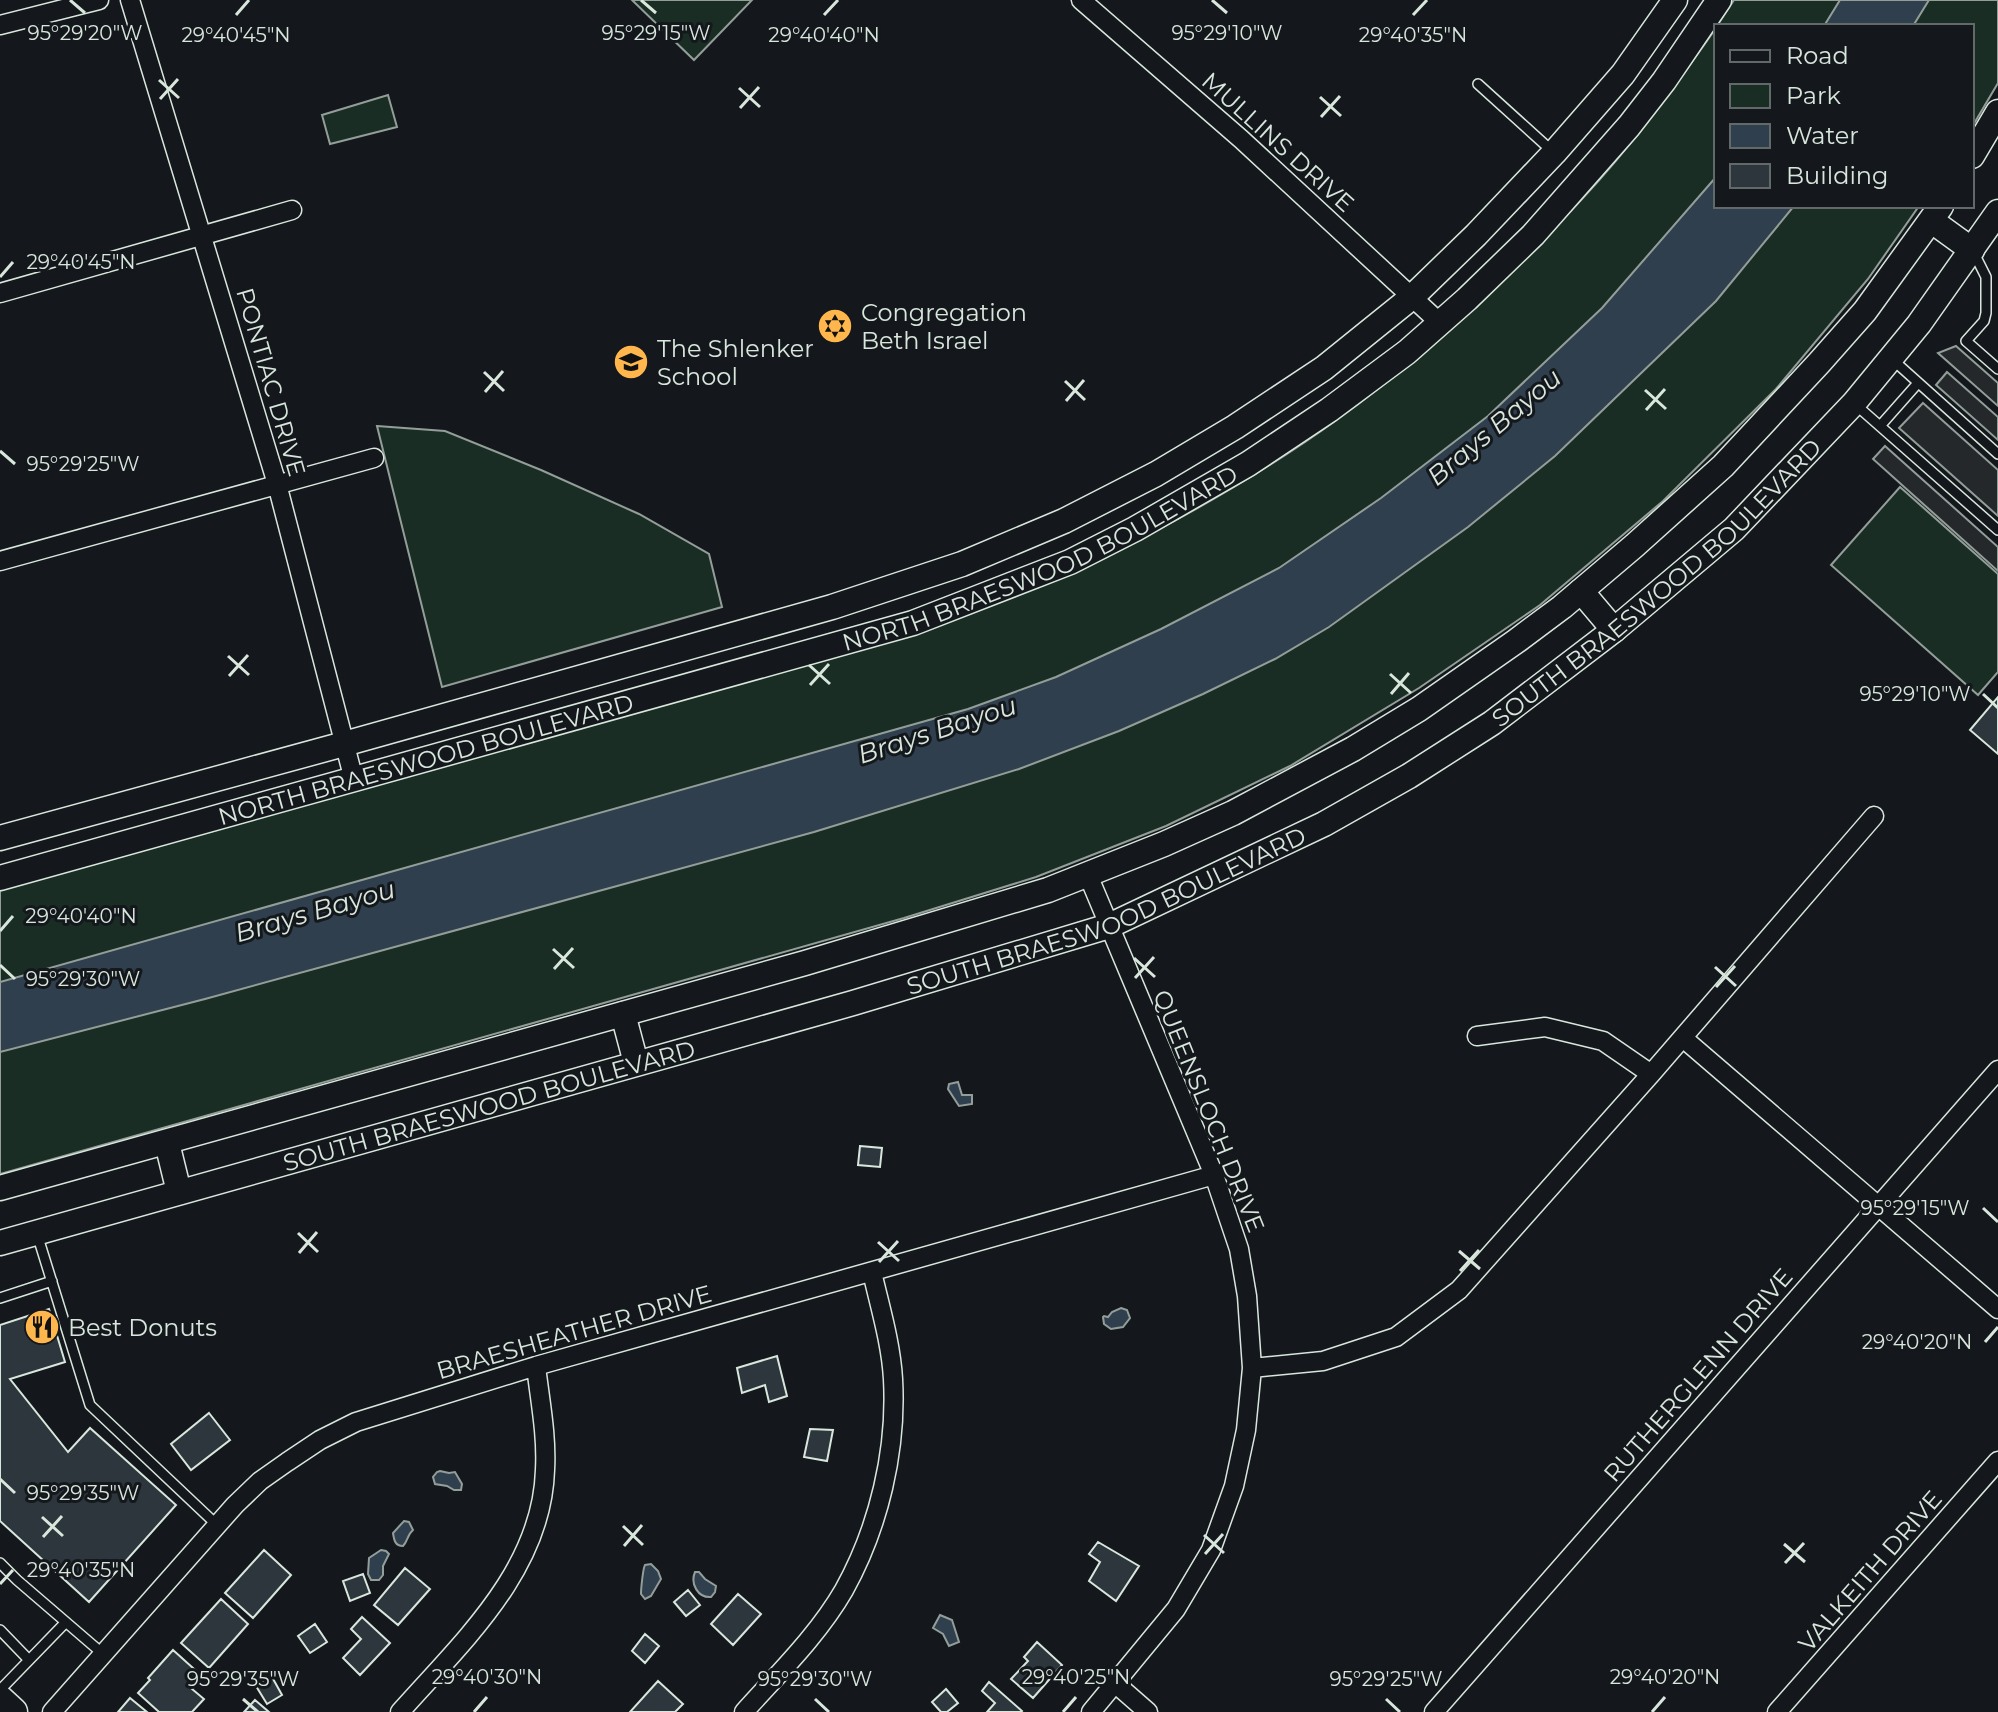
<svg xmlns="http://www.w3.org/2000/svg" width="1998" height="1712" font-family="Montserrat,sans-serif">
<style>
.green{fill:#1a2d24;stroke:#939e99;stroke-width:2}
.parking{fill:#24282b;stroke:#939e99;stroke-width:2}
.water{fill:#2f3f4d;stroke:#939e99;stroke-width:2}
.building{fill:#2c363c;stroke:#d8e6dc;stroke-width:2}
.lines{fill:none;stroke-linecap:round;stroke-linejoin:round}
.service-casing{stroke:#d8e6dc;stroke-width:12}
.minor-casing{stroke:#d8e6dc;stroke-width:21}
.secondary-casing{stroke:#d8e6dc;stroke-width:27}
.primary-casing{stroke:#d8e6dc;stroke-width:31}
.service{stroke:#14181c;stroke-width:9}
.minor{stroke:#14181c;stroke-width:18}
.secondary{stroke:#14181c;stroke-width:24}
.primary{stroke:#14181c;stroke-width:28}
.ticks{fill:none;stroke:#d8e6dc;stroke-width:3}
.labels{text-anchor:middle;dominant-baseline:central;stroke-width:6;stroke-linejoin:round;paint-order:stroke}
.street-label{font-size:24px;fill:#d8e6dc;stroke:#14181c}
.poi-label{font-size:24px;fill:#d8e6dc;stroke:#14181c;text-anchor:start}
.water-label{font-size:26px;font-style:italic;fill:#d8e6dc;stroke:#14181c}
.ticks-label{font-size:20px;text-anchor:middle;fill:#d8e6dc;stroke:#14181c;stroke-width:6;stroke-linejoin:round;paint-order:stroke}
</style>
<rect width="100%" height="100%" fill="#14181c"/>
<!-- green -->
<path class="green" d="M632,0h120l-58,60z
M1734,0h264v83l-26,44v-101h-255z
M1716,28v178h203l-51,73 -92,110 -113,112 -123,104 -121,83 -129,78 -124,60 -130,51 -132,41 -904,256v-285l1109,-334c80,-40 157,-84 229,-136 60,-43 113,-91 165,-143 26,-25 54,-50 78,-76 50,-53 93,-112 135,-172z
M388,95l9,32 -67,17 -8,-29z
M377,426l68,5 96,39 98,44 70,40 13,53 -280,80z
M1900,487l98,87v98l-20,23 -147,-130z"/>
<!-- parking -->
<path class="parking" d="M1956,346l42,37v23l-60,-53z
M1947,372l51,45v23l-62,-55z
M1923,403l75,67v46l-99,-88z
M1885,446l113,101v24l-125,-112z"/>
<!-- water -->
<path class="water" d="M1840,0h89l-16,26h-89z
M1716,177v29h78l-78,95 -161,155 -87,71 -139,100 -54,32 -72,35 -84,37 -100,38 -205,63 -609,167 -205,53v-70l968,-273 88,-32 105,-48 118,-61 102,-70 107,-82 114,-108z
M958,1082l4,13h10v9l-13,2 -11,-17 1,-5z
M1121,1308l6,2 3,8 -7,9 -12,2 -7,-5 -1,-7 1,-1 4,1 4,-5z
M440,1471l9,2 6,-1 7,12 -1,6h-7l-7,-4 -12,-2 -2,-7 4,-5z
M404,1521l5,1 4,8c-6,5 -5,11 -10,16 -8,0 -9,-6 -10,-13z
M381,1550l5,1 3,3 -6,12v9l-4,5h-8l-3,-6 1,-16z
M651,1564l7,7 3,8 -10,17 -6,3 -4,-5c0,-5 2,-26 4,-29z
M695,1572h4l6,7 11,7 -1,6 -4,5c-13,1 -21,-13 -16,-25z
M940,1615l12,5 7,22 -10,4 -6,-12 -10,-6z"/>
<!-- building -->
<path class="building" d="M1998,697v57l-28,-24z
M860,1146l22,2 -2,19 -22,-2z
M49,1309l16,53 -55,17 58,73 22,-24 86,77 -87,97 -89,-81v-196z
M777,1356l10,40 -18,6 -4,-17 -23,8 -5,-25z
M209,1413l21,27 -39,30 -20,-26z
M810,1429l23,1 -6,31 -23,-4z
M1098,1542l41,24 -23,35 -27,-20 11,-19 -11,-8z
M264,1550l27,25 -38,43 -28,-25z
M405,1568l25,21 -32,36 -24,-20z
M363,1574l7,19 -20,8 -7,-20z
M688,1590l12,15 -14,11 -12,-14z
M738,1594l23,20 -28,31 -22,-21z
M221,1599l27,25 -39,44 -28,-25z
M362,1617l28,26 -30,32 -17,-17 18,-19 -10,-10z
M315,1624l12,18 -17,11 -12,-17z
M645,1634l14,12 -14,17 -13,-12z
M1037,1642l25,23 -29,33 -22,-19 17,-18 -4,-4z
M173,1650l30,27 -11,12 12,10 -12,13h-33l-21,-19 12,-13 -2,-2z
M272,1677l10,18 -15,9 -11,-18z
M658,1681l25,23 -8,8h-45z
M989,1682l33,29 -1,1h-34l8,-9 -13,-12z
M946,1689l12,14 -11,9h-6l-9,-10z
M130,1698l17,14h-29z
M255,1700l14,12h-25z"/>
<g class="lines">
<!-- service casing -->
<g class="service-casing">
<path id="service" d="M1478,84l74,67
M1974,253l12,24v36l-2,8 -18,20 32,28
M1893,360l105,94
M1856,405l142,125
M1880,426l38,-43
M37,1234l53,171 126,119
M0,1298l52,-17
M0,1563l17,17 86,74
M0,1630l29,30
M0,1690l66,-68"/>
</g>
<!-- minor casing -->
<g class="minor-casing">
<path id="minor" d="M130,0l147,484 77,296
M1081,0l160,139 199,184
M0,25l99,-25
M0,293l292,-83
M0,561l374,-103
M1088,875l126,300 25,74 8,47 5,72 -6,62 -12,56 -23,64 -35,59 -85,103
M1477,1036l68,-9 58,14 48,33
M1683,1038l315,271
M1252,1368l71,-7 73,-24 63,-47 192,-216 223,-258
M1116,1684l32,28
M52,1712l183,-207 25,-24 27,-19 33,-22 36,-18 180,-56 678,-191
M400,1712c62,-70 142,-142 145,-242 2,-35 -5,-69 -9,-104
M744,1712c35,-39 74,-77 100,-122 35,-63 53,-140 49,-211 -2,-36 -13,-72 -21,-107
M1434,1712l564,-642
M1777,1712l221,-251"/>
</g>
<!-- secondary casing -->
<g class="secondary-casing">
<g id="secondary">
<path d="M1972,156l26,-44"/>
<path d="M1932,221l40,29"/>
<path d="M1581,591l33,39"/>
<path d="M0,838l344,-94 488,-137 130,-43 102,-43 92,-47 79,-47 89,-59 88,-71 64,-62 78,-82 69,-79 52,-74"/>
<path id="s1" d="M0,878l913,-255 157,-61 65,-33 113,-65 81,-54 78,-58 60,-53 66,-64 96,-109 35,-45 55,-81"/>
<path d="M623,1014l13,49"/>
<path d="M167,1143l12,49"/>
<path d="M0,1188l805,-225 243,-73 116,-46 69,-31 120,-64 66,-40 96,-67 47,-35 72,-61 89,-80 96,-103 46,-52 76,-105"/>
<path id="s2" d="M0,1243l853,-240 256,-77 215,-102 85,-48 83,-53 122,-93 120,-101 120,-126 65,-79 79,-112"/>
</g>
</g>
<!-- primary casing -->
<g class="primary-casing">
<path id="primary" d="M0,1700l13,12"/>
</g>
<!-- service -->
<use href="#service" class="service"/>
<!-- minor -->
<use href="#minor" class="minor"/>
<!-- secondary -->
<use href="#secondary" class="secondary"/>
<!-- primary -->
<use href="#primary" class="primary"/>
</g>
<!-- ticks -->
<path class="ticks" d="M70,0l15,13M641,0l15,13M1212,0l15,13M236,15l13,-15M824,15l14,-15M1413,15l14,-15M159,80l20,18M739,88l21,19M1320,97l21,19M160,99l18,-20M740,108l19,-21M1321,117l19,-21M0,277l13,-15M484,372l20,19M1065,381l20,19M1645,390l21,19M485,392l18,-21M1066,401l18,-21M1646,410l19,-21M0,451l15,13M228,656l21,19M809,665l21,19M1390,674l21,19M229,676l19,-21M810,685l19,-21M1391,694l18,-21M1983,694l15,14M0,931l13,-15M553,949l21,19M1134,958l21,19M0,965l15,14M1715,967l21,19M554,969l19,-21M1135,978l19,-21M1716,987l19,-21M1983,1208l15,14M298,1233l20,19M878,1242l21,19M1459,1251l21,18M299,1253l18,-21M879,1262l19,-21M1460,1271l19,-21M1985,1342l13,-15M0,1479l15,14M42,1517l21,19M623,1526l20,19M1204,1535l20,18M43,1537l19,-21M1784,1544l21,18M624,1546l18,-21M1205,1554l18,-20M1785,1563l19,-20M0,1584l13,-14M243,1699l15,13M815,1699l14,13M1386,1699l14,13M474,1712l13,-15M1063,1712l13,-15M1652,1712l13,-15"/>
<!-- icons -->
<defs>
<g id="synagogue-disc" transform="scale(1.8)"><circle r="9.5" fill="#ffb74d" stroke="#14181c"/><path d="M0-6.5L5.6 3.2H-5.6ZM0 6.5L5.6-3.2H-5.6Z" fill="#111"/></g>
<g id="school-disc" transform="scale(1.8)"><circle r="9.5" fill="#ffb74d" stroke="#14181c"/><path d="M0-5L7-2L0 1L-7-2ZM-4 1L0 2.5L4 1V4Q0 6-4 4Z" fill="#111"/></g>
<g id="restaurant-disc" transform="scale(1.8)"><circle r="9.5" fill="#ffb74d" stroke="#14181c"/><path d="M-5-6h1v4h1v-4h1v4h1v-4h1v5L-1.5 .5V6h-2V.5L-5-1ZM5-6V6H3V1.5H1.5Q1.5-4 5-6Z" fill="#111"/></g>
</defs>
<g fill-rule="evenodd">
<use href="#synagogue-disc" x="835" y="326"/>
<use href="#school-disc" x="631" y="362"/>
<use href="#restaurant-disc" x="42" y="1327"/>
</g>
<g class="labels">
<!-- street labels -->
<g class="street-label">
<text transform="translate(1278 142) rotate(42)">MULLINS DRIVE</text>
<text transform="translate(271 382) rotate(74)">PONTIAC DRIVE</text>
<text stroke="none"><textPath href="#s1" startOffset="1090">NORTH BRAESWOOD BOULEVARD</textPath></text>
<text stroke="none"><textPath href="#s2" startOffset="1804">SOUTH BRAESWOOD BOULEVARD</textPath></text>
<text stroke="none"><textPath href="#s1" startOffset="442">NORTH BRAESWOOD BOULEVARD</textPath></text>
<text stroke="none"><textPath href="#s2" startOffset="1156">SOUTH BRAESWOOD BOULEVARD</textPath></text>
<text stroke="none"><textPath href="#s2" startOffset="508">SOUTH BRAESWOOD BOULEVARD</textPath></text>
<text transform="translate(1209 1111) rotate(68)">QUEENSLOCH DRIVE</text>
<text transform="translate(574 1332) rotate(-16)">BRAESHEATHER DRIVE</text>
<text transform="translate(1698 1375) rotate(-49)">RUTHERGLENN DRIVE</text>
<text transform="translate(1870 1571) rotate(-49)">VALKEITH DRIVE</text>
</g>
<!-- poi labels -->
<g class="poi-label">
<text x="861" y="312">Congregation<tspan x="861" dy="28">Beth Israel</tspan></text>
<text x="657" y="348">The Shlenker<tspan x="657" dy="28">School</tspan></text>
<text x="68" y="1327">Best Donuts</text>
</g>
<!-- water labels -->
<g class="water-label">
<text transform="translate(1494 427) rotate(-40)">Brays Bayou</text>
<text transform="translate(937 730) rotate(-18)">Brays Bayou</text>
<text transform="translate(315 911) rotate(-16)">Brays Bayou</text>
</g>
</g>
<g class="ticks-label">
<text x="85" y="40">95°29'20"W</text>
<text x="656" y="40">95°29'15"W</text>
<text x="1227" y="40">95°29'10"W</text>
<text x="236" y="42">29°40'45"N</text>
<text x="824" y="42">29°40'40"N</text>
<text x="1413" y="42">29°40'35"N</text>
<text x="81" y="269">29°40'45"N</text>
<text x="83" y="471">95°29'25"W</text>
<text x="1915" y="701">95°29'10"W</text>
<text x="81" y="923">29°40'40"N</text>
<text x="83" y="986">95°29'30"W</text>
<text x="1915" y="1215">95°29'15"W</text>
<text x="1917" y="1349">29°40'20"N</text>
<text x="83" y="1500">95°29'35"W</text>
<text x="81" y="1577">29°40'35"N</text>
<text x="487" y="1684">29°40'30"N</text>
<text x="1076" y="1684">29°40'25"N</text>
<text x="1665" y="1684">29°40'20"N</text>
<text x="243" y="1686">95°29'35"W</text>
<text x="815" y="1686">95°29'30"W</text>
<text x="1386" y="1686">95°29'25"W</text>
</g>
<!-- legend -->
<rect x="1714" y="24" width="260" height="184" fill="#14181c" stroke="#626a69" stroke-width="2"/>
<rect x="1730" y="50" width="40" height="12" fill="#14181c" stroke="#626a69" stroke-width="2"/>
<text x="1786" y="64" font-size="24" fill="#d8e6dc">Road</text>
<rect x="1730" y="84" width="40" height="24" fill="#1a2d24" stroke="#626a69" stroke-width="2"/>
<text x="1786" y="104" font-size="24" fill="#d8e6dc">Park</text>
<rect x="1730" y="124" width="40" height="24" fill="#2f3f4d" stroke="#626a69" stroke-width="2"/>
<text x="1786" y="144" font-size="24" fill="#d8e6dc">Water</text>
<rect x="1730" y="164" width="40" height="24" fill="#2c363c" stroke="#626a69" stroke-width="2"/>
<text x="1786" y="184" font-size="24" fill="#d8e6dc">Building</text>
</svg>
